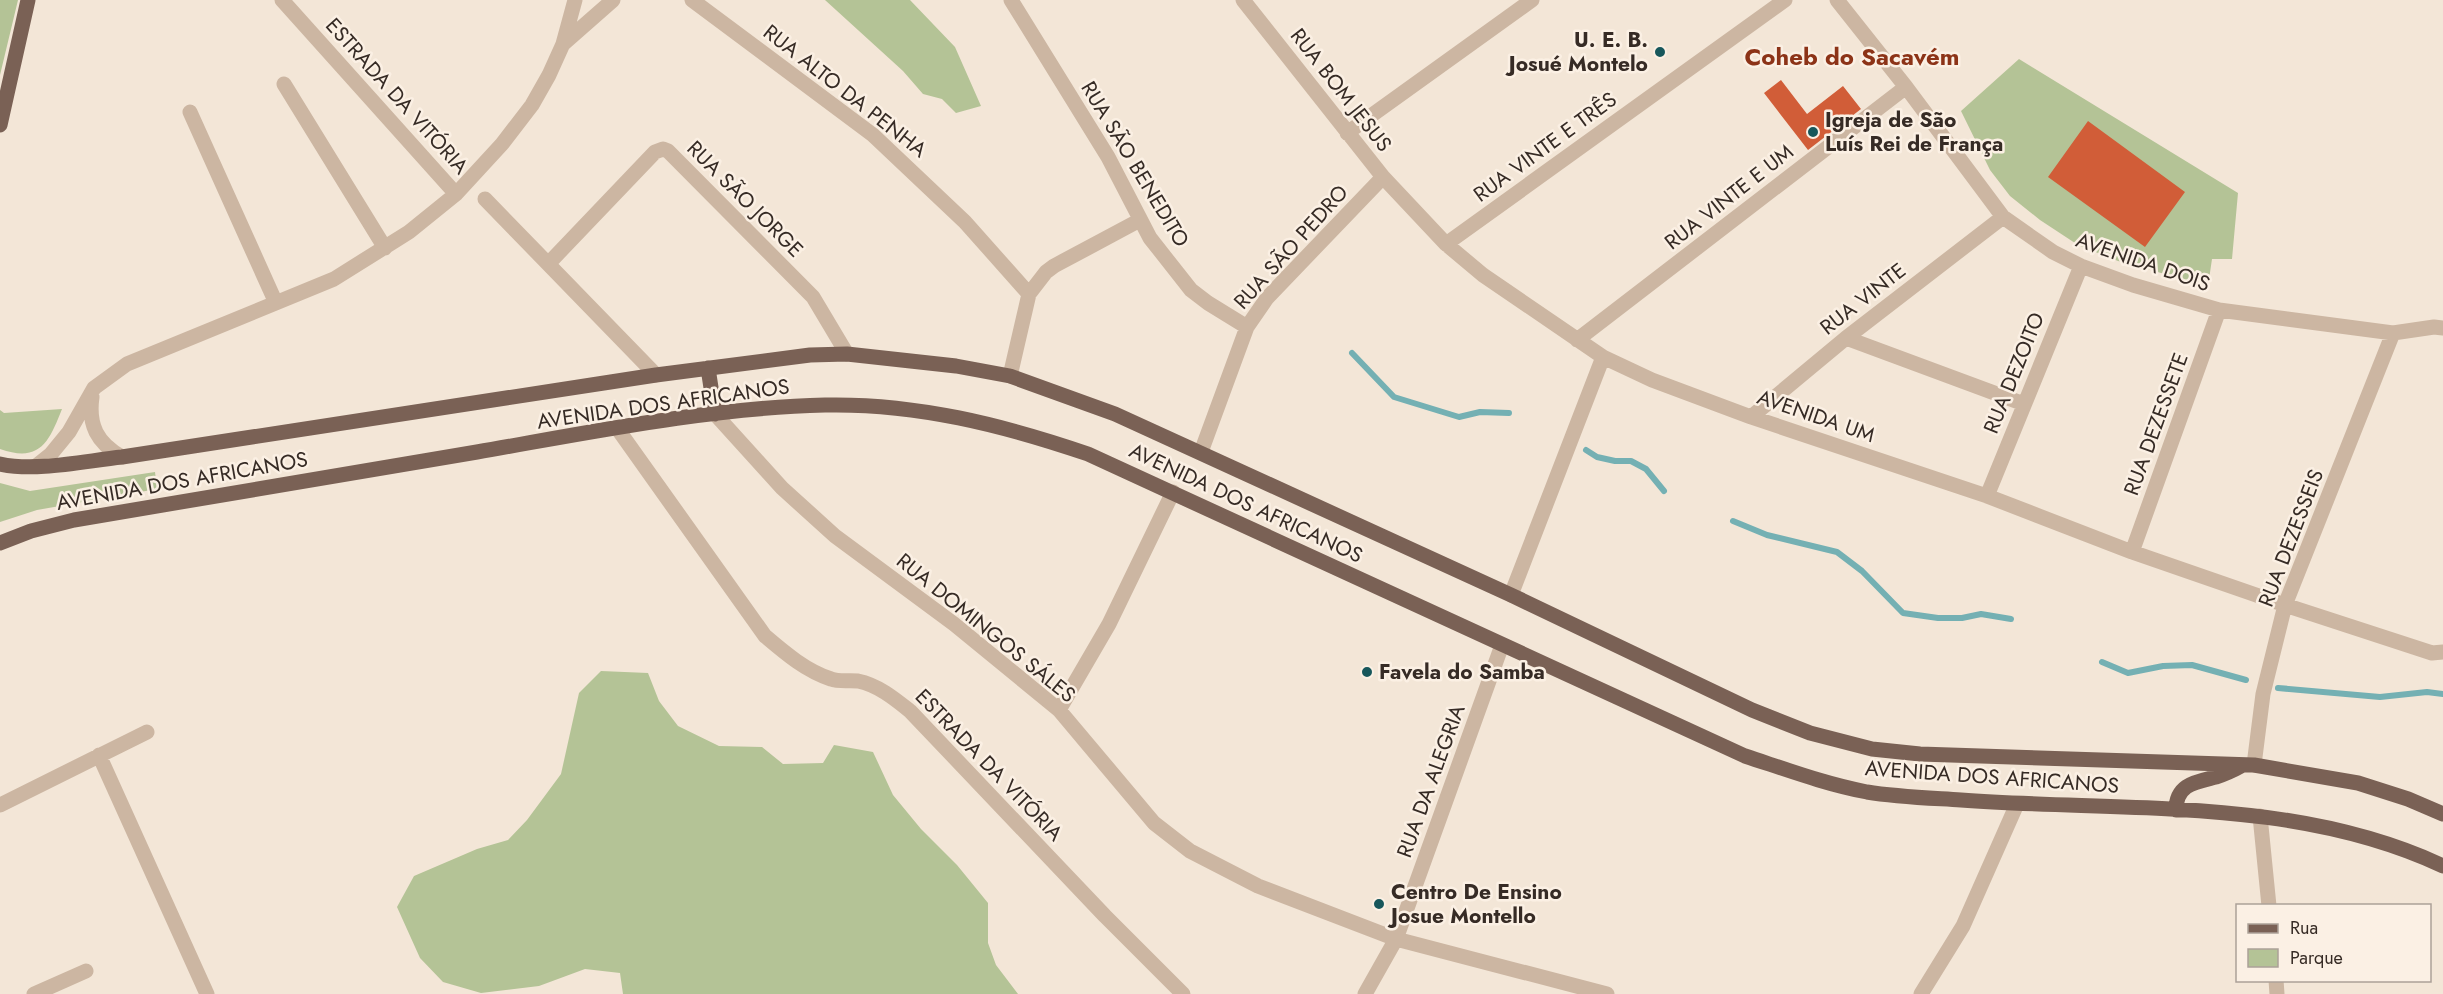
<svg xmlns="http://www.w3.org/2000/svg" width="2443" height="994" font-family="Jost,sans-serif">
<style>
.green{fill:#b4c396}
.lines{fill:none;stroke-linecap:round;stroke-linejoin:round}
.stream{stroke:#74b0b3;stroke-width:6}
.building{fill:#d15d38}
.street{stroke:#ccb6a2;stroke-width:15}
.primary{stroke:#7a6155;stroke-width:15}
.poi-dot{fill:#17575b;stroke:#fbf0e4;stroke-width:2}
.labels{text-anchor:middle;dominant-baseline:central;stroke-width:5;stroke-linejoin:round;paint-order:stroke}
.poi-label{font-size:21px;font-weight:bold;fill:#362b25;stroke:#fbf0e4;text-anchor:start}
.street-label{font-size:21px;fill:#362b25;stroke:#fbf0e4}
.quarter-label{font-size:24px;font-weight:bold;fill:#8c3317;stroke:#fbf0e4}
</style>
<rect width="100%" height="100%" fill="#f3e6d7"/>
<!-- green -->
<path class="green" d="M0,0h18l-18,75z
M825,0h85l45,47 26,59 -25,7 -14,-14 -19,-5 -20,-23z
M2019,59l219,134 -6,66h-20l-4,27 -90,-25 -40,-16 -38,-25 -30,-24 -20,-26 -29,-59z
M62,409c-13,33 -22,54 -62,40v-39l4,3z
M155,472l2,17 -120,21 -37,12v-39l30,8z
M601,671l47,2 11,28 19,25 41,20 43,1 21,17 40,-1 11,-18 39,7 20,43 28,34 36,36 31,38v40l8,22 22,29h-395l-3,-21 -35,-4 -46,17 -58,7 -38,-11 -23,-24 -23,-51 17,-31 63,-27 31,-9 19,-20 34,-46 18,-81z"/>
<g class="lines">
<!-- stream -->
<path class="stream" d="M1352,353l42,44 65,20 21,-5 29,1
M1586,450l11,7 18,4h16l15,8 18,22
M1733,521l34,14 70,17 25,19 41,42 35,5h24l19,-4 30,5
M2102,662l26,11 35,-7 29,-1 54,15
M2278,688l102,9 47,-5 16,2"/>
</g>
<!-- building -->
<path class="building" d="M1781,80l26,34 36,-28 18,23 -53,41 -44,-57z
M2088,121l97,71 -40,55 -97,-70z"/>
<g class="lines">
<!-- street -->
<path class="street" d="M282,0l174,194
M692,0l181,135 92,87 64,72
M1011,0l97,157 42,81 41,52 17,13 39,24
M1243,0l140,177 63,67 37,31 120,82 49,23 99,37 236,79 145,56 153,53 147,48 11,-1
M1837,0l69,87 97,130 50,35 28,14 52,19 86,25 174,23 41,-6 9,1
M563,44l12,-44
M284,84l101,164
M190,112l86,191
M1347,133l185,-133
M485,199l171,176
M1446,244l339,-244
M549,263l106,-111 8,-3 5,2 145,146 34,57
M1846,338l178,66
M1577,340l329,-253
M1010,376l19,-82 17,-22 8,-6 86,-46
M92,397c-4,28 5,46 30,60
M715,414l67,74 53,48 119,88 105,86 95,113 36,28 68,35 138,53 211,55
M1751,417l95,-79 157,-121
M617,428l148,208c20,17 41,35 66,43 8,3 18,1 27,2 20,4 37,18 52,30l195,205 78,78
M1201,452l46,-125 20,-29 116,-121
M36,466l15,-12 18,-22 25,-44 33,-24 207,-85 75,-47 47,-38 46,-50 30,-39 17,-30 14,-31 50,-44
M1987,496l94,-230
M2132,552l87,-242
M1511,595l92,-238
M1059,710l50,-86 64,-132
M99,755l108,239
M2254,765l9,-71 22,-89 108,-272
M0,805l147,-73
M2260,816l9,90
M2276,980l1,14
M34,994l52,-23
M1365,994l31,-55 106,-294
M1921,994l42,-68 54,-122"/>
<!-- primary -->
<path class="primary" d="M0,125l28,-125
M708,368l7,46
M0,464c36,8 84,-3 122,-7l534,-82 154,-20 37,-1 109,12 54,10 105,38 396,181 241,115 58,23 62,16 48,5 334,11 104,18 50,16 35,15
M0,543l31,-12 43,-11c135,-23 269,-46 403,-68 115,-20 231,-44 348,-47 91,-2 178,20 263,49l657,302c40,13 80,28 122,36 30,5 63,6 94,8 161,12 333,-4 482,66
M2176,810c0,-26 20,-28 40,-33 10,-3 18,-7 27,-12"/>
</g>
<!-- markers -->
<g class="poi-dot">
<circle cx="1660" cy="52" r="6"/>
<circle cx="1813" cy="132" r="6"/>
<circle cx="1367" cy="672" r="6"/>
<circle cx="1379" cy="904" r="6"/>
</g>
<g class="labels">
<!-- poi labels -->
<g class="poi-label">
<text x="1648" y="40" text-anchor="end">U. E. B.<tspan x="1648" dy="24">Josué Montelo</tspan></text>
<text x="1825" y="120">Igreja de São<tspan x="1825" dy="24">Luís Rei de França</tspan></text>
<text x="1379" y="672">Favela do Samba</text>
<text x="1391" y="892">Centro De Ensino<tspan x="1391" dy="24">Josue Montello</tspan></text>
</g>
<!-- street labels -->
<g class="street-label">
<text transform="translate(1341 90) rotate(52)">RUA BOM JESUS</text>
<text transform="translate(845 91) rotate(38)">RUA ALTO DA PENHA</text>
<text transform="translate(397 96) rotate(48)">ESTRADA DA VITÓRIA</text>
<text transform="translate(1545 147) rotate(-36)">RUA VINTE E TRÊS</text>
<text transform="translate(1135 164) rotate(59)">RUA SÃO BENEDITO</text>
<text transform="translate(1729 197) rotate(-38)">RUA VINTE E UM</text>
<text transform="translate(745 199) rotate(45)">RUA SÃO JORGE</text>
<text transform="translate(1291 247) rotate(-48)">RUA SÃO PEDRO</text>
<text transform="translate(2143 262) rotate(19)">AVENIDA DOIS</text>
<text transform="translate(1863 299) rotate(-38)">RUA VINTE</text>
<text transform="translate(2014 373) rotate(-68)">RUA DEZOITO</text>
<text transform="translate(663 404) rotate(-8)">AVENIDA DOS AFRICANOS</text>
<text transform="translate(1816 416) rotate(19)">AVENIDA UM</text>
<text transform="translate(2156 424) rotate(-70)">RUA DEZESSETE</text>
<text transform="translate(182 481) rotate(-10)">AVENIDA DOS AFRICANOS</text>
<text transform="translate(1246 503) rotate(25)">AVENIDA DOS AFRICANOS</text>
<text transform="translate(2291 538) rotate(-69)">RUA DEZESSEIS</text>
<text transform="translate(986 628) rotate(39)">RUA DOMINGOS SÁLES</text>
<text transform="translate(989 765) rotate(46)">ESTRADA DA VITÓRIA</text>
<text transform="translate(1992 777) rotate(4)">AVENIDA DOS AFRICANOS</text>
<text transform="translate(1431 781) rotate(-70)">RUA DA ALEGRIA</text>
</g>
<!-- quarter labels -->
<g class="quarter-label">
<text x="1852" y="56">Coheb do Sacavém</text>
</g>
</g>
<!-- legend -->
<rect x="2236" y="904" width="195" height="78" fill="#fbf0e4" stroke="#aca198" stroke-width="1.5"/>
<rect x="2248" y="924" width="30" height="9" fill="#7a6155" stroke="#aca198" stroke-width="1.5"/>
<text x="2290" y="934" font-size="18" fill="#362b25">Rua</text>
<rect x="2248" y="949" width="30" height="18" fill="#b4c396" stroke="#aca198" stroke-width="1.5"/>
<text x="2290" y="964" font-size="18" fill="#362b25">Parque</text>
</svg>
